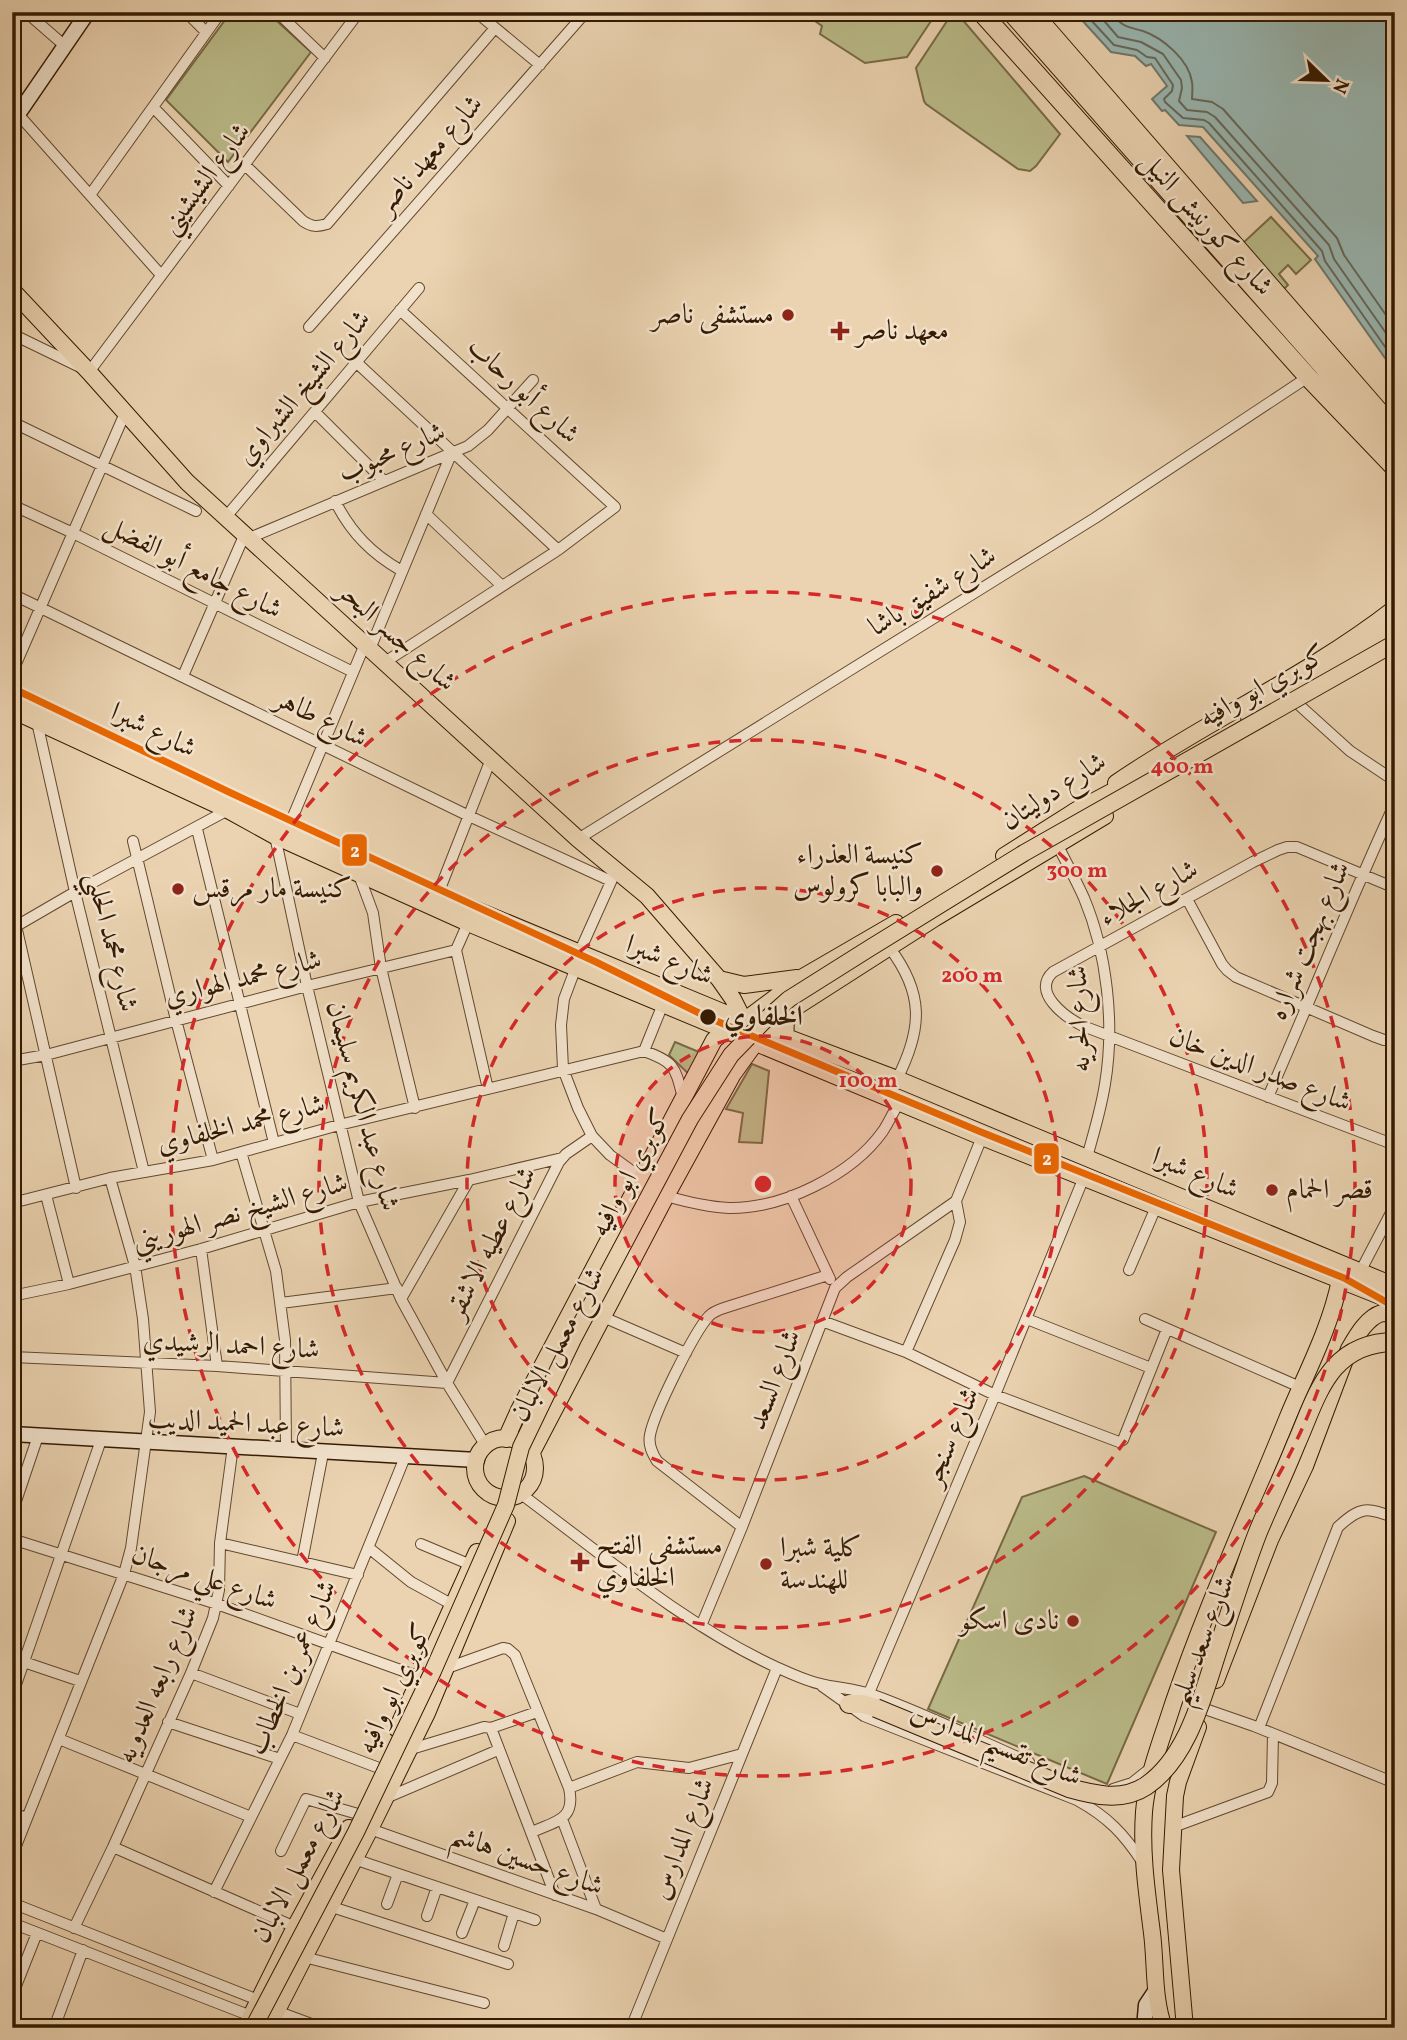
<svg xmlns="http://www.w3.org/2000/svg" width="1407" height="2040" font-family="Vollkorn,Amiri,serif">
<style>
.green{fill:#babb89;stroke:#776a45;stroke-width:2}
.water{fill:#99b7b2;stroke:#71786b;stroke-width:2}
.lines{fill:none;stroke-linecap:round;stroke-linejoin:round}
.shore{stroke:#66685a;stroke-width:2}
.street-casing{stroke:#62482d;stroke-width:12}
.secondary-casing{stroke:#341a01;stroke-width:17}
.primary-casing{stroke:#341a01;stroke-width:18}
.highway-casing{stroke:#341a01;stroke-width:20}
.street{stroke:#f2e2cc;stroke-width:10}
.secondary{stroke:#f2e2cc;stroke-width:14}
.primary{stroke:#ebd3b1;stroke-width:16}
.highway{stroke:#ebd3b1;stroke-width:18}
.primary-bridge-casing{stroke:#341a01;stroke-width:18;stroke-linecap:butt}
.highway-bridge-casing{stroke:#341a01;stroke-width:20;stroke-linecap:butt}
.primary-bridge{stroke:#ebd3b1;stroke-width:16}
.highway-bridge{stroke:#ebd3b1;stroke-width:18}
.metro-1-casing{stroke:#f2e2cc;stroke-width:12}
.metro-1{stroke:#eb6700;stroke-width:7}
.ring{fill:none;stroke:#d62828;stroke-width:3.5;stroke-dasharray:12 9}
.poi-dot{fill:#8f2418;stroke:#f2e2cc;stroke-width:2.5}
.stop-dot{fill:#341a01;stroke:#f2e2cc;stroke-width:2.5}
.labels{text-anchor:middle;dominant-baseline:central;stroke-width:5;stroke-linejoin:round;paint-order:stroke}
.street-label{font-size:28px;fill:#341a01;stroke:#f2e2cc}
.poi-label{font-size:28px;fill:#341a01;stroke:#f2e2cc;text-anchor:start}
.stop-label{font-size:28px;font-weight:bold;fill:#341a01;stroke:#f2e2cc;text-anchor:start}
.centre{fill:#d62828;stroke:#f2e2cc;stroke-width:3.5}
.ring-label{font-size:21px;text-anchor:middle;font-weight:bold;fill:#d62828;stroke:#f2e2cc;stroke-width:5;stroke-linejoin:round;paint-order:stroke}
.line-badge{stroke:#f2e2cc;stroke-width:2.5}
.badge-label{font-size:19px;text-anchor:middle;font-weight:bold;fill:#fff}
</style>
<rect width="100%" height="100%" fill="#ebd3b1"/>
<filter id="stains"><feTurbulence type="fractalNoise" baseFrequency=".00286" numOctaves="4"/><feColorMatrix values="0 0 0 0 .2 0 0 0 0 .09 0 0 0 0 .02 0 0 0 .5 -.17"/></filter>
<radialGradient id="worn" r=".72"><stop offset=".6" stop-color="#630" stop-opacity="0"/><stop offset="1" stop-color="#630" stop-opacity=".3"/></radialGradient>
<!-- green -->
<path class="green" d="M231,12h36l44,40 -83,110 -62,-62z
M802,12h135l-30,45 -42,6 -45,-29 2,-8z
M953,12h3l104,122 -24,32 -6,5 -12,-2 -92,-65 -2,-3 -8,-33z
M1271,217l40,43 -15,14 -8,-9 -9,9 9,11 -4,4 -41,-46z
M675,1042l36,15 -14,25 -28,-27z
M752,1064l17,7 -7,72 -23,-1 4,-29 -17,-4z
M1084,1476l132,56 -109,252 -179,-75 94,-212z"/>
<!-- water -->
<path class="water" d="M1083,12h312v360l-80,-113 3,-3 -115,-129 -24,-2 -14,-15 -3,1 -10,-12 15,-13 -16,-22 -5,2 -11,-10 -24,-4 -31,-34z
M1187,136l13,1 57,64 -14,2z"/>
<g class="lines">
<!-- shore -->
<path class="shore" d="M1090,12v7l24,26 23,5 10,7 8,1 18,27 -1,6 -8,8 1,3 18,16 21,2 5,3 113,128 3,10 70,100
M1099,12l1,4 18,21 23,5 22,12 18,26 1,8 -3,13 8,9 20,2 8,5 114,128 5,14 61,87
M1110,12c16,17 13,13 33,19 20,7 46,29 49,51 1,6 0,12 0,17l20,3 11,7 114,129 7,17 51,73"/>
<!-- street casing -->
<g class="street-casing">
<path id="street" d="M26,12l39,34
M186,12l20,20
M277,12l48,46
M476,12l64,53
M153,107l76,79
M18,114l143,161
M245,165l58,56c9,6 14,6 24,3l168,-196
M90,195l131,-183
M309,327l277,-315
M12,334l68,33
M356,362l202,188
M89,372l270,-360
M315,412l69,69
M12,422l184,89
M335,501c16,32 37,53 67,70
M12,505l61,28 280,139
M426,514l76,72
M225,518l194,-230
M247,539l221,-93 20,-16 45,-50
M12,594l457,222 142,65
M370,649l82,-197
M385,662l173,-112 57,-43 -215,-197
M12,673l113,-260
M183,676l61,-140
M1298,704l52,47 45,30
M37,722l38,170 69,280
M289,826l76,-182
M197,829l77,314
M275,836l32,150 52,216 42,97 46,84 39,63
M578,839l517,-321 213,-141
M133,841l43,179 37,140
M1057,844c9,18 19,36 27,54 23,55 31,126 21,186 -4,25 -11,49 -18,73
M359,875l14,38 8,55 34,140
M1395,888l-98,-41h-10l-9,3 -25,12 -200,110c-22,20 12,45 30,54l312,119
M438,894l53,-135
M1187,899l35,65 5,6 9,7 137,59 11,4h11
M12,908l64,280
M13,928l62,-36 153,-82
M889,947c35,46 34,81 8,132
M456,950l32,139
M579,953l35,-78
M576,967l-12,32 -3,26 2,44 15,39 14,28 18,19 33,24
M644,1051l19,-47
M12,1061l34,-6 261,-69 149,-36 12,-27
M1268,1097c43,-98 82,-197 127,-294
M241,1152l35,119 9,69 1,109
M46,1195l23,89
M666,1196c21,6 42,11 63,12 53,1 123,-33 154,-77 6,-9 10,-19 16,-28
M791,1196l39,83
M12,1203l98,-25 103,-18 126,-35 305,-74c31,11 31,16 39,47
M201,1249l16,117
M1129,1270l27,-63
M1360,1272l35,-67
M12,1296l57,-12 132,-35 158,-47 110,-22 93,-22
M401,1299l68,-119
M281,1303l116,-15
M603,1317l83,36
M1027,1319l124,49
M1145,1319l155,68
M822,1321l84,31 89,43 124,47 4,-2 44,-111
M906,1352l49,-112 5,-18 -4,-21 26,-64
M12,1357l205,9 230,17 112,-221 7,-8 26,-18
M521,1494c82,61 162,130 255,173 14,6 30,14 45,17 17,4 35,5 52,11 53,19 105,45 156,67
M12,1513l26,-77
M742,1527l-85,-66c-5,-8 -9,-16 -7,-26 4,-22 44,-103 59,-119 4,-4 9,-6 15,-8l104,-33
M12,1539l205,65 203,73
M220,1543l138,32
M421,1544l50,21
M369,1548l42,34 42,23
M302,1562l21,-109
M701,1626l41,-99 93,-239 12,-11 109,-76
M12,1658l68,23
M447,1668l56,-20 5,1 7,6 54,133c7,32 -13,33 -37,44
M191,1673l109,41
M822,1686l42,30 213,84c31,17 47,34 66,63
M866,1695l3,-2 126,-298 89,-218
M12,1696l89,-256
M1205,1709l49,17 141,57
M168,1722l112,37
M491,1728l64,167
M1259,1728l79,-201c23,-21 29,-20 57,-9
M292,1735l87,33
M59,1739l192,78
M408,1750l76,-23 7,1 46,-16
M569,1788l68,-26 52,6 53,-14
M1113,1789l19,-6 19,-15
M386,1798l112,-48
M12,1813l15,5
M562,1819l34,90
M1173,1827l95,-35 4,-9 1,-49
M370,1829l226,80 71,30
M113,1847l182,80
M281,1851l25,-52 52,15
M12,1856l112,-282 7,-26 19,-136 -7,-93 -8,-53 -25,-88
M354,1859l181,61
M214,1892l78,-157 113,-278
M12,1903l246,97
M387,1904l11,-30
M329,1906l179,58
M427,1916l10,-29
M12,1923l239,93
M74,1928l39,-81 78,-174 22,-55 6,-28 1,-47 13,-97
M462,1933l13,-33
M504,1946l10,-33
M304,1957l180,46
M12,1996l25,-63
M276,2011l46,17
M54,2028l29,-78
M631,2028l146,-360"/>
</g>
<!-- secondary casing -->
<g class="secondary-casing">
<path id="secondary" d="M12,123l76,-111
M12,1434l465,26
M1144,2028l2,-23 10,-15"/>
</g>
<!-- primary casing -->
<g class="primary-casing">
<path id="primary" d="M12,290l77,82 98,110 391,357 69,57 72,83 14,20 11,22
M12,692l277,134 149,68 306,127 153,58 498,207
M12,710l216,100 47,26 193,87 514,214 413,165
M1116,783c90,-62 192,-107 279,-175
M1004,856l79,-50
M719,979l25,6 53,-7
M786,1036c-1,-11 -1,-19 7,-27l142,-91 170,-102
M475 1468a30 30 0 1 1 60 0a30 30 0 1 1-60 0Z
M506,1439l13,-29 195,-370 11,-9 19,-10 59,-44 93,-54
M531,1454l135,-258 67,-122 23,-32
M1216,1680l54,-140 35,-74 44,-117c7,-12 18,-32 33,-36 4,0 9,1 13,1
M397,1729l80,-177
M245,2028l50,-101 54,-99
M268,2028l102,-199 57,-116 80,-192
M1164,2028c-11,-31 -8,-63 -12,-95 -5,-40 -11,-80 -8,-121 3,-37 18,-73 29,-108 33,-97 76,-191 114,-285 19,-46 43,-90 53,-139
M1185,2028l-14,-158 4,-74 3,-14 20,-55"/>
</g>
<!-- highway casing -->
<g class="highway-casing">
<path id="highway" d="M981,12l327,365 87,91
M1011,12l384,436
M1032,12l358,412
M1250,717l145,-93
M1074,813l90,-48
M849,1704h14l13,4"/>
</g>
<!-- street -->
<use href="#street" class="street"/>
<!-- secondary -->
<use href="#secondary" class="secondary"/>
<!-- primary -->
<use href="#primary" class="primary"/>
<!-- highway -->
<use href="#highway" class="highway"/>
<!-- primary-bridge casing -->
<g class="primary-bridge-casing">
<path id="primary-bridge" d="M253,2028l103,-196 77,-161 73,-166 15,-58 52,-108 117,-220 41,-64 32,-33 26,-23 81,-51 154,-95 371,-210"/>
</g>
<!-- highway-bridge casing -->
<g class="highway-bridge-casing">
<path id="highway-bridge" d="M876,1708l193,80c25,7 53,14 77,-2 44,-30 58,-96 74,-143 12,-37 24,-75 38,-111 12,-29 26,-58 38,-88 11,-24 20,-55 38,-76 16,-18 37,-26 61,-26"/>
</g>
<!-- primary-bridge -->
<use href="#primary-bridge" class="primary-bridge"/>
<!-- highway-bridge -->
<use href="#highway-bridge" class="highway-bridge"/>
<!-- metro-1 casing -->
<g class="metro-1-casing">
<path id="metro-1" d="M12,688l219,105 365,169 111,55 274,115 363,146 51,29"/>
</g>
<!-- metro-1 -->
<use href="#metro-1" class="metro-1"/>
</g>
<!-- distance rings -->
<circle cx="763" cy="1184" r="148" fill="#d62828" fill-opacity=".12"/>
<g class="ring">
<circle cx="763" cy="1184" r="148"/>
<circle cx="763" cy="1184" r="296"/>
<circle cx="763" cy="1184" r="444"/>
<circle cx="763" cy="1184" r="592"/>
</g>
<!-- markers -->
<g class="poi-dot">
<circle cx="788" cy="315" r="7"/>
<path d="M836.5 320.5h7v7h7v7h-7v7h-7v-7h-7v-7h7z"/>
<circle cx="937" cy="871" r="7"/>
<circle cx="178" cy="889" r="7"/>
<circle cx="1272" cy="1190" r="7"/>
<path d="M576.5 1551.5h7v7h7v7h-7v7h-7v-7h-7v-7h7z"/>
<circle cx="766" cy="1564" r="7"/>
<circle cx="1073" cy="1621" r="7"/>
</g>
<circle class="stop-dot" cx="708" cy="1017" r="9"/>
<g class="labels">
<!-- street labels -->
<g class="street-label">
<text transform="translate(430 155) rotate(-49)">شارع معهد ناصر</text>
<text transform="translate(206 179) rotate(-53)">شارع الشيشيني</text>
<text transform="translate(1206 224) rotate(48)">شارع كورنيش النيل</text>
<text transform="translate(304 388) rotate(-50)">شارع الشيخ الشبراوي</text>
<text transform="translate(523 391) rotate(43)">شارع أبو رحاب</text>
<text transform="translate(392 453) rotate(-23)">شارع محبوب</text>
<text transform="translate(193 568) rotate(27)">شارع جامع أبو الفضل</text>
<text transform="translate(933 592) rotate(-32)">شارع شفيق باشا</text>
<text transform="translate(396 637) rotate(42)">شارع جسر البحر</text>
<text transform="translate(1263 687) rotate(-29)">كوبري ابو وافيه</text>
<text transform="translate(321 719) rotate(26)">شارع طاهر</text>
<text transform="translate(153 731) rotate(26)">شارع شبرا</text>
<text transform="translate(1054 792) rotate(-33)">شارع دوليتان</text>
<text transform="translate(1149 894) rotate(-29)">شارع الجلاء</text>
<text transform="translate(1310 941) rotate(-67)">شارع بهجت شراره</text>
<text transform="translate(111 942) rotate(76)">شارع محمد الحلبي</text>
<text transform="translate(669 961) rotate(22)">شارع شبرا</text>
<text transform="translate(243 979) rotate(-14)">شارع محمد الهواري</text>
<text transform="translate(1080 1019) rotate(-92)">شارع الحريه</text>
<text transform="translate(1260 1070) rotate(21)">شارع صدر الدين خان</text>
<text transform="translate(362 1106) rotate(75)">شارع عبد الكريم سليمان</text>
<text transform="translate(241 1125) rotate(-14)">شارع محمد الخلفاوي</text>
<text transform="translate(631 1173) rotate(-62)">كوبري ابو وافيه</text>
<text transform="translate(1195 1174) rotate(23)">شارع شبرا</text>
<text transform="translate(240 1213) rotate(-16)">شارع الشيخ نصر الهوريني</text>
<text transform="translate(492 1243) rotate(-63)">شارع عطيه الاشقر</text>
<text transform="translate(558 1345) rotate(-62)">شارع معمل الالبان</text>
<text transform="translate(231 1346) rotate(3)">شارع احمد الرشيدي</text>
<text transform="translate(775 1380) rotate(-69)">شارع السعد</text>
<text transform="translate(246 1424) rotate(3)">شارع عبد الحميد الديب</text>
<text transform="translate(952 1437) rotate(-67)">شارع سنجر</text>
<text transform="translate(204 1578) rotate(19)">شارع علي مرجان</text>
<text transform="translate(1203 1641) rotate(-69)">شارع سعد سليم</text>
<text transform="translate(293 1668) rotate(-67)">شارع عمر بن الخطاب</text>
<text transform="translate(158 1685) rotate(-67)">شارع رابعه العدويه</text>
<text transform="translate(395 1689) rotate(-65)">كوبري ابو وافيه</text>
<text transform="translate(996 1745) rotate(22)">شارع تقسيم المدارس</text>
<text transform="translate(683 1839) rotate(-68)">شارع المدارس</text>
<text transform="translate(527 1861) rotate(20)">شارع حسين هاشم</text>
<text transform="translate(299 1866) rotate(-62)">شارع معمل الالبان</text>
</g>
<!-- poi labels -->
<g class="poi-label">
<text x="774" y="315" text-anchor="end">مستشفى ناصر</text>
<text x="856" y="331">معهد ناصر</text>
<text x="923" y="855" text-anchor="end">كنيسة العذراء<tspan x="923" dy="32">والبابا كرولوس</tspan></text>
<text x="192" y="889">كنيسة مار مرقس</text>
<text x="1286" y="1190">قصر الحمام</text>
<text x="596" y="1546">مستشفي الفتح<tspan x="596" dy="32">الخلفاوي</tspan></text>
<text x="780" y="1548">كلية شبرا<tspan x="780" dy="32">للهندسة</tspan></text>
<text x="1059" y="1621" text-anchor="end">نادى اسكو</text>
</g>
<!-- stop labels -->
<g class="stop-label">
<text x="724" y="1017">الخلفاوي</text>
</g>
</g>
<circle cx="763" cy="1184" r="10" class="centre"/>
<g class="ring-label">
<text x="1182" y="773">400 m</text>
<text x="1077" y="877">300 m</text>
<text x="972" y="982">200 m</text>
<text x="868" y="1087">100 m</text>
</g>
<g class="line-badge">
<rect x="341" y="833" width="27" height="34" rx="7" fill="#eb6700"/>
<rect x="1033" y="1142" width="27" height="33" rx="7" fill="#eb6700"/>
</g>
<g class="badge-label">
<text x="355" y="857">2</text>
<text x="1047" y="1165">2</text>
</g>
<!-- margin -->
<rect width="1407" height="2040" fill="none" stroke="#ebd3b1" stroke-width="42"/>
<rect x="14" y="14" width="1379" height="2012" fill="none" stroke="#341a01" stroke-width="3.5"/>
<rect x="21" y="21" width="1365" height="1998" fill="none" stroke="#341a01" stroke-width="2"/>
<!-- north arrow -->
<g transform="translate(1326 80) rotate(113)" stroke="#f2e2cc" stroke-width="5" paint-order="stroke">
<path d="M0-5L12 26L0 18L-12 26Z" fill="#341a01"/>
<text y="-10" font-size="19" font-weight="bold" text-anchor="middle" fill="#341a01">N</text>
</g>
<rect width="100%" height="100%" filter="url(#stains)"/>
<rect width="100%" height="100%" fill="url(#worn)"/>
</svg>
